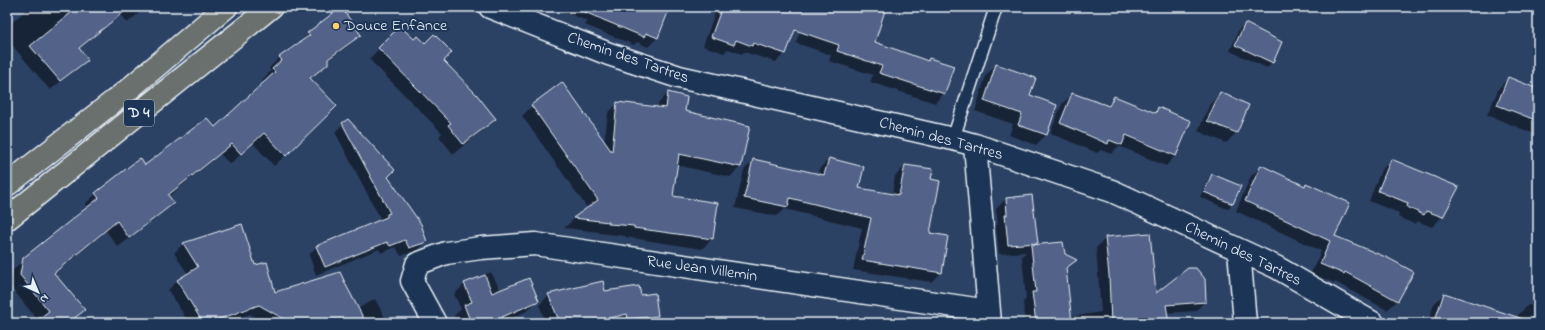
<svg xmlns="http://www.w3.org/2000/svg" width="1545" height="330" font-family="'Indie Flower',sans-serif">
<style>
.shadow{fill:#0007}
.building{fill:#526289;stroke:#e8f1f8}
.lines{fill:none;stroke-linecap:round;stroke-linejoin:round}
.lane-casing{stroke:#e8f1f8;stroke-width:15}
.street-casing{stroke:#e8f1f8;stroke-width:25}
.primary-casing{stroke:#e8f1f8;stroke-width:25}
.lane{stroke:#1d3557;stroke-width:12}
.street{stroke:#1d3557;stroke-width:22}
.primary{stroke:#6b706d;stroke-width:22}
.poi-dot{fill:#ffd166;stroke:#1d3557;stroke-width:1.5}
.labels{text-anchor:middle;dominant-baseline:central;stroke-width:4;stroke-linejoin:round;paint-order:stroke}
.shield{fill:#1d3557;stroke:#abb9c8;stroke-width:1}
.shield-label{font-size:15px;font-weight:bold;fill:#e8f1f8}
.poi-label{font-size:16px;fill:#e8f1f8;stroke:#1d3557;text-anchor:start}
.street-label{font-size:16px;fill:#e8f1f8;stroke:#1d3557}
</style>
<rect width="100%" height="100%" fill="#2c4265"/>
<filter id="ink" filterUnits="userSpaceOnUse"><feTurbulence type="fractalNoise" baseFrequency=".025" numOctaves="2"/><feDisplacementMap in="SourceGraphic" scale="8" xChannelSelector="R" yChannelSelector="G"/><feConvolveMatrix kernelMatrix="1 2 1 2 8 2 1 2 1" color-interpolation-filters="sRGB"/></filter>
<g filter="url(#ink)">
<!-- shadow -->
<path class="shadow" d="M23,7h123l-19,16 -6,-8 -43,34 8,10 -9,10 -27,21 -43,-51v-12l19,-17z
M552,7h109l7,3 -11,28 -9,9 -11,-5 -3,3 -49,-20 2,-4z
M719,7h58l8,46 -9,9 -32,-10 -2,2 -14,-5 -4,4 -21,-7 13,-36z
M813,7h72l-11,36 53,19 3,-3 14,34 -9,10 -65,-21 3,-7 -44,-14 2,-6 -35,-12 10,-29z
M1312,7h12l-4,4z
M341,9l19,26 -11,10 -22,16v2l-17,16 15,38 -51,49 -21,-23 -23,21 -10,-10 -52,43 4,6 -10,10 -44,34 -12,-16 -52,43 9,49h-23l-30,-37 3,-16 11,-11 64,-51 -3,-4 11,-10 119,-66 49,-45 -2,-3 9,-9 -2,-3 10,-10 19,-13 10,-11z
M1245,24l27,38 -5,6 -37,-17 9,-22z
M400,27l14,14 28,20 52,58 -10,10 -31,25 -14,-18 3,-3 -73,-74z
M996,65l33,30 27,11 -10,29 -10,10 -27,-10 4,-11 -38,-13 11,-36z
M1508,78l30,12v41l-3,3 -48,-19 12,-27z
M668,93l16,19 56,55 -10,10 -54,-12 -4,32 40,42 -10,10 -77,-12v-1l-26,-3v-1l-35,-4 10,-9 14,-10 -66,-93 10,-10 72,38 4,-31 10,-10 40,5v-4z
M1072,94l34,12 9,-8 38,15 5,-4 32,13 -15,34 -9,10 -47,-20 -8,8 -10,-4 -4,3 -47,-20 12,-29z
M1220,94l28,12 -12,27 -10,10 -28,-12 12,-27z
M343,124l83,118 -8,8 -17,6 -5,-9 -15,6 -2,-4 -63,26 -7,-20 8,-9 64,-26 -46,-88z
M829,159l28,30 35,6 3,-19 10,-10 36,107 -10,9 -78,-12 9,-42 -77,-19 -8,7 -42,-8 9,-38 9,-9 65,14 1,-6z
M1391,160l67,28 -16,29 -10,10 -15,-6 -3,3 -16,-7 1,-4 -30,-12 12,-31z
M1261,167l43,20 2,-3 27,52 79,36 -15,29 -10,9 -52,-28 -1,1 -23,-10 10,-22 -85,-40 15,-35z
M1212,175l20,29 -5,5 -27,-12 7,-16z
M1031,196l6,46 -4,4 31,8 11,6 -10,10 5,47 31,-5 -5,-64 10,-10 49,57 50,6 -9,10 -30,2 2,10h-143l-2,-21 3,-3 -4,-43 4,-4 -27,2 -3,-28 2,-3 -2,-14 10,-10z
M241,225l13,41 20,28 83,15 18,-10 13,24h-122l-16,-9 -27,9h-34l-21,-33 9,-9 11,-7 -14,-21 9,-9z
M491,272l10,19 36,10 -10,10 -13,6 3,6h-60l-3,-7 7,-7 -7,-15 11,-10z
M604,292l36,4 17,20 -8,7h-103l-7,-18 10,-10z
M1444,294l44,29h-60l6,-19z
M1528,305l10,2v16h-21l1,-8z"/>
<!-- building -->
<path class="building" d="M78,7h52l-51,41 9,12 -28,21 -30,-35z
M341,7l20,28 -33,24v5l-18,14 27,28 -51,50 -22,-23 -23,21 -9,-10 -64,51 6,8 -45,35 -12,-17 -63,52 31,37 -17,13h-35l16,-12 -29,-36 3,-17 76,-60 -4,-5 45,-35 5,7 62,-47 8,9 60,-55 -3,-3 10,-9 -3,-3 31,-22 -3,-2z
M575,7h95l-12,31 -12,-5 -2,4 -69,-29z
M722,7h164l-11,35 53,19 1,-3 25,8 -9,28 -66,-21 3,-7 -45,-15 2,-6 -44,-15 -9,24 -33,-11 -1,3 -16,-6 -2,5 -23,-8z
M1245,23l37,19 -9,21 -38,-18z
M400,26l14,13 4,-3 7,7 9,-9 18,18 -8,9 33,34 19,24 -33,25 -15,-19 3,-2 -73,-75z
M996,64l40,14 -6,17 27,10 -10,30 -29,-10 4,-11 -38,-13z
M1508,77l30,12v32l-41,-16z
M562,82l50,70 5,-50 49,6 2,-16 19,5 -2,14 65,15 -9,41 -62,-13 -6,42 45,7 -5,36 -79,-11v-2l-25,-2v-2l-36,-4 25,-18 -67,-95z
M1220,92l29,13 -12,28 -30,-12z
M1072,93l37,13 5,-10 42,17 2,-6 33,14 -15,35 -50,-21 -4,10 -13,-5 -1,4 -48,-21z
M348,119l47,51 -7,7 33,47 6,18 -18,6 -4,-8 -15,6 -3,-4 -62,25 -9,-21 71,-29v-3l3,-1 -48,-90z
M829,158l35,9 -5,21 40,7 6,-30 28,4 -2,10 9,2 -10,52 18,3 -6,37 -80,-13 9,-42 -81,-20 -2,9 -44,-9 9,-39 71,16z
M1391,159l68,28 -16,30 -17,-6 -2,4 -17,-8 1,-4 -30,-12z
M1261,165l44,21 1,-3 44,20 -15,33 53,22 26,14 -16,29 -53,-29 -1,2 -24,-10 10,-23 -85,-40z
M1212,174l29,12 -8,18 -29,-12z
M1032,195l6,48 -30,2 -3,-30h2l-1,-17z
M242,224l13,41 12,-3 8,30 65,-20 7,15 19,36h-75l-32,-18 -51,18h-5l-26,-43 21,-13 -15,-24z
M1150,233l6,60 32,-25h8l9,11 1,23 -40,3 3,18h-58l-2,-48 -4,-38z
M1063,242l2,12 12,6 -11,8 6,55h-36l-4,-31h4l-5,-47z
M485,275l7,18 37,-15 10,23 -37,16 2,6h-33l-7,-18 8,-3 -8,-19z
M603,281l2,10 34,-5 2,9 14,-2 3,23 -30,3 -1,-5 -38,9h-29l-12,-29z
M1444,293l79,26 -1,4h-88z"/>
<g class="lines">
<!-- lane casing -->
<g class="lane-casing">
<path id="lane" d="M953,139l43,-132"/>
</g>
<!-- street casing -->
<g class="street-casing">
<path id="street" d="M490,7l119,47 70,23 274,62 22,6 137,46 164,76 97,56
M975,145l15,178
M1239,250l6,73
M435,323l-23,-42 5,-17 29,-11 35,-5 54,-4 454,67"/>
</g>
<!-- primary casing -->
<g class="primary-casing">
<path id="primary" d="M7,185l121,-95 98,-83
M7,219l264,-212"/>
</g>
<!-- lane -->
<use href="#lane" class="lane"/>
<!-- street -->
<use href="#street" class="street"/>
<!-- primary -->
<use href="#primary" class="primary"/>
</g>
</g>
<!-- markers -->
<circle class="poi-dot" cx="336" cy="26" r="4"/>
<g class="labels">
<!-- shield labels -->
<rect class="shield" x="124" y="100" width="30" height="26" rx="3"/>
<g class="shield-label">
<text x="139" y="113">D 4</text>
</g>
<!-- poi labels -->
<g class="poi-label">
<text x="344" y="26">Douce Enfance</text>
</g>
<!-- street labels -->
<g class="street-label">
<text transform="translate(628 58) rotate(19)">Chemin des Tartres</text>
<text transform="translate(941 139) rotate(15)">Chemin des Tartres</text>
<text transform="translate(1243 254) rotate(26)">Chemin des Tartres</text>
<text transform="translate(702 269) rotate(8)">Rue Jean Villemin</text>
</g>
</g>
<!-- margin -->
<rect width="1545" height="330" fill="none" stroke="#1d3557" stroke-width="24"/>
<rect x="12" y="12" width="1521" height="306" fill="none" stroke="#e8f1f8" stroke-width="1.5" filter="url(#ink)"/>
<!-- north arrow -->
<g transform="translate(38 292) rotate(136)" stroke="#1d3557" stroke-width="3" paint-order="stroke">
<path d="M0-3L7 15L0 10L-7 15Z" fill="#e8f1f8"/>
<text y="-6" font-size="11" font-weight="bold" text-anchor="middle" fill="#e8f1f8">N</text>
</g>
</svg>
